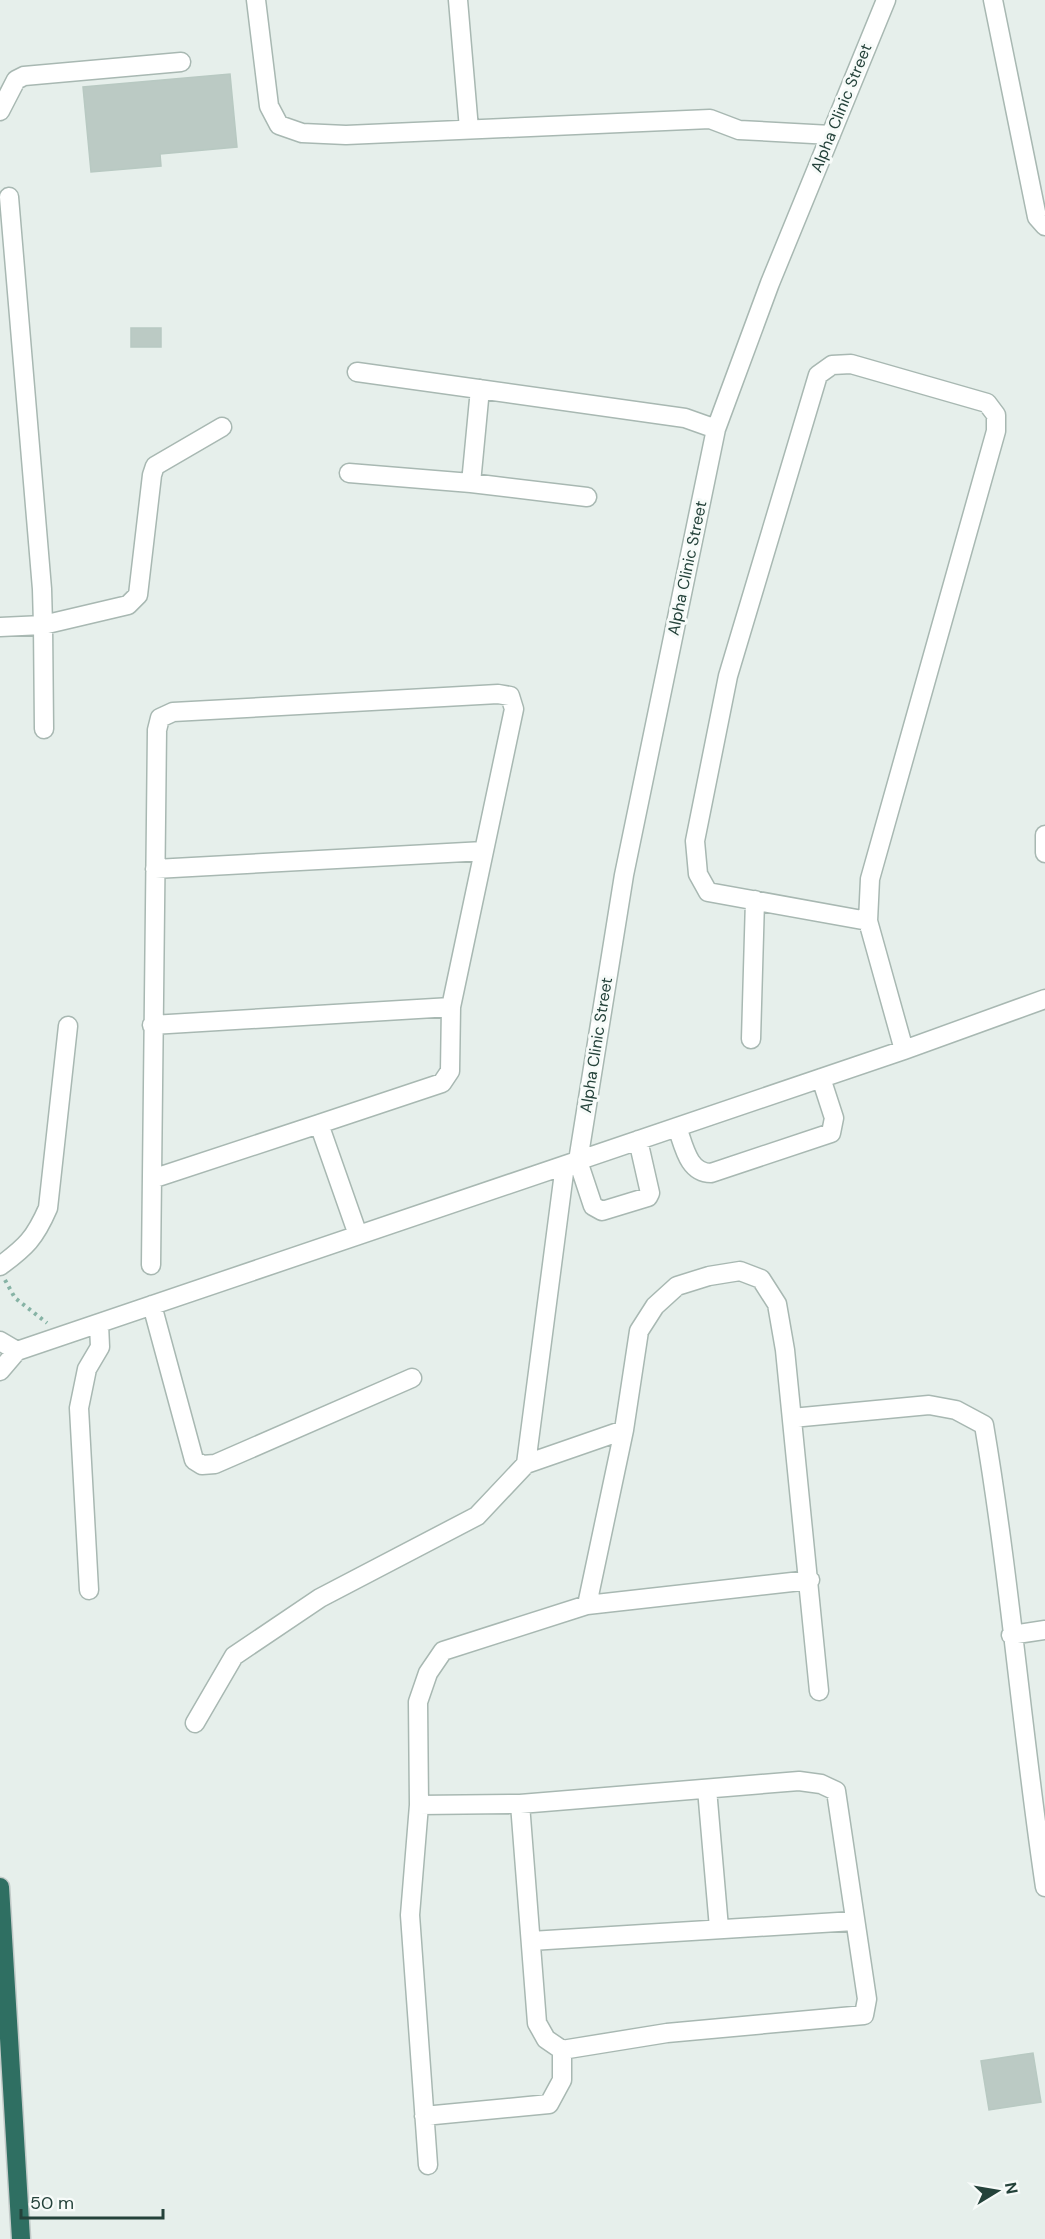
<svg xmlns="http://www.w3.org/2000/svg" width="1045" height="2239" font-family="'DM Sans',sans-serif">
<style>
.building{fill:#bbcac4;stroke:#b8c9c2;stroke-width:1.5}
.lines{fill:none;stroke-linecap:round;stroke-linejoin:round}
.minor-casing{stroke:#a8b8b2;stroke-width:21}
.highway-casing{stroke:#c2cac8;stroke-width:21}
.path{stroke:#86b3a5;stroke-width:4;stroke-dasharray:3 4.5;stroke-linecap:butt}
.minor{stroke:#fff;stroke-width:18}
.highway{stroke:#2f6f62;stroke-width:18}
.labels{text-anchor:middle;dominant-baseline:central;stroke-width:6;stroke-linejoin:round;paint-order:stroke}
.street-label{font-size:16px;fill:#24423a;stroke:#f7fbf9}
</style>
<rect width="100%" height="100%" fill="#e6efeb"/>
<!-- building -->
<path class="building" d="M230,74l7,73 -77,7 1,12 -70,6 -8,-85z
M131,328h30v19h-30z
M1033,2053l8,49 -52,8 -8,-49z"/>
<g class="lines">
<!-- minor casing -->
<g class="minor-casing">
<path id="minor" d="M256,0l13,106 10,19 23,8 44,2 364,-16 29,11 92,5
M458,0l11,129
M993,0l44,217 8,9
M0,111l16,-31 8,-4 157,-14
M357,372l328,46 31,11
M349,473l122,10 116,14
M471,483l9,-94
M0,627l43,-2 -1,-36 -33,-392
M44,729l-1,-104 85,-20 10,-10 14,-120 3,-9 67,-39
M1045,835v18
M155,869l329,-18
M868,921l-160,-29 -10,-18 -3,-33 33,-165 90,-301 14,-10 19,-1 136,39 9,12v16l-126,448 -2,42 36,129
M152,1025l299,-18 -1,64 -8,12 -123,41 39,111
M751,1039l4,-139
M677,1127c7,19 11,46 34,46l120,-40 3,-15 -13,-40
M638,1140l12,53 -2,4 -46,14 -9,-5 -15,-45 46,-286 92,-446 54,-146 116,-283
M152,1179l167,-55
M151,1265l6,-535 3,-12 13,-6 325,-18 12,2 4,13 -63,298
M0,1266c26,-19 35,-28 48,-58l20,-182
M152,1305l42,155 8,5 13,-1 197,-86
M0,1341l17,10
M0,1371l17,-20 887,-301 141,-51
M792,1418l137,-13 27,5 28,15c26,153 38,308 61,462
M526,1464l39,-299
M89,1590l-10,-182 8,-39 13,-22 -1,-23
M587,1605l37,-175
M1011,1635l34,-5
M195,1723l39,-67 86,-58 157,-82 49,-52 98,-34 15,-99 16,-25 22,-20 32,-10 31,-5 21,8 16,25 8,46 34,341
M707,1789l12,139
M419,1805l101,-1 279,-23 22,3 15,7 31,208 -3,16 -197,18 -105,17 -16,-11 -9,-16 -17,-219
M531,1941l323,-20
M424,2116l125,-12 13,-24v-30
M428,2165l-18,-250 9,-110 -1,-103 10,-29 15,-22 144,-46 223,-25"/>
</g>
<!-- highway casing -->
<g class="highway-casing">
<path id="highway" d="M0,1887l21,352"/>
</g>
<!-- path -->
<path class="path" d="M5,1280l10,18 32,25"/>
<!-- minor -->
<use href="#minor" class="minor"/>
<!-- highway -->
<use href="#highway" class="highway"/>
</g>
<g class="labels">
<!-- street labels -->
<g class="street-label">
<text transform="translate(841 108) rotate(-68)">Alpha Clinic Street</text>
<text transform="translate(687 568) rotate(-78)">Alpha Clinic Street</text>
<text transform="translate(596 1045) rotate(-81)">Alpha Clinic Street</text>
</g>
</g>
<!-- north arrow -->
<g transform="translate(997 2191) rotate(79)" stroke="#f7fbf9" stroke-width="4.5" paint-order="stroke">
<path d="M0-4.5L10 22L0 15L-10 22Z" fill="#24423a"/>
<text y="-9" font-size="16" font-weight="bold" text-anchor="middle" fill="#24423a">N</text>
</g>
<!-- scale -->
<path d="M21 2209v9h142v-9" fill="none" stroke="#24423a" stroke-width="3"/>
<text x="30" y="2209" font-size="18" fill="#24423a" stroke="#f7fbf9" stroke-width="4.5" paint-order="stroke">50 m</text>
</svg>
